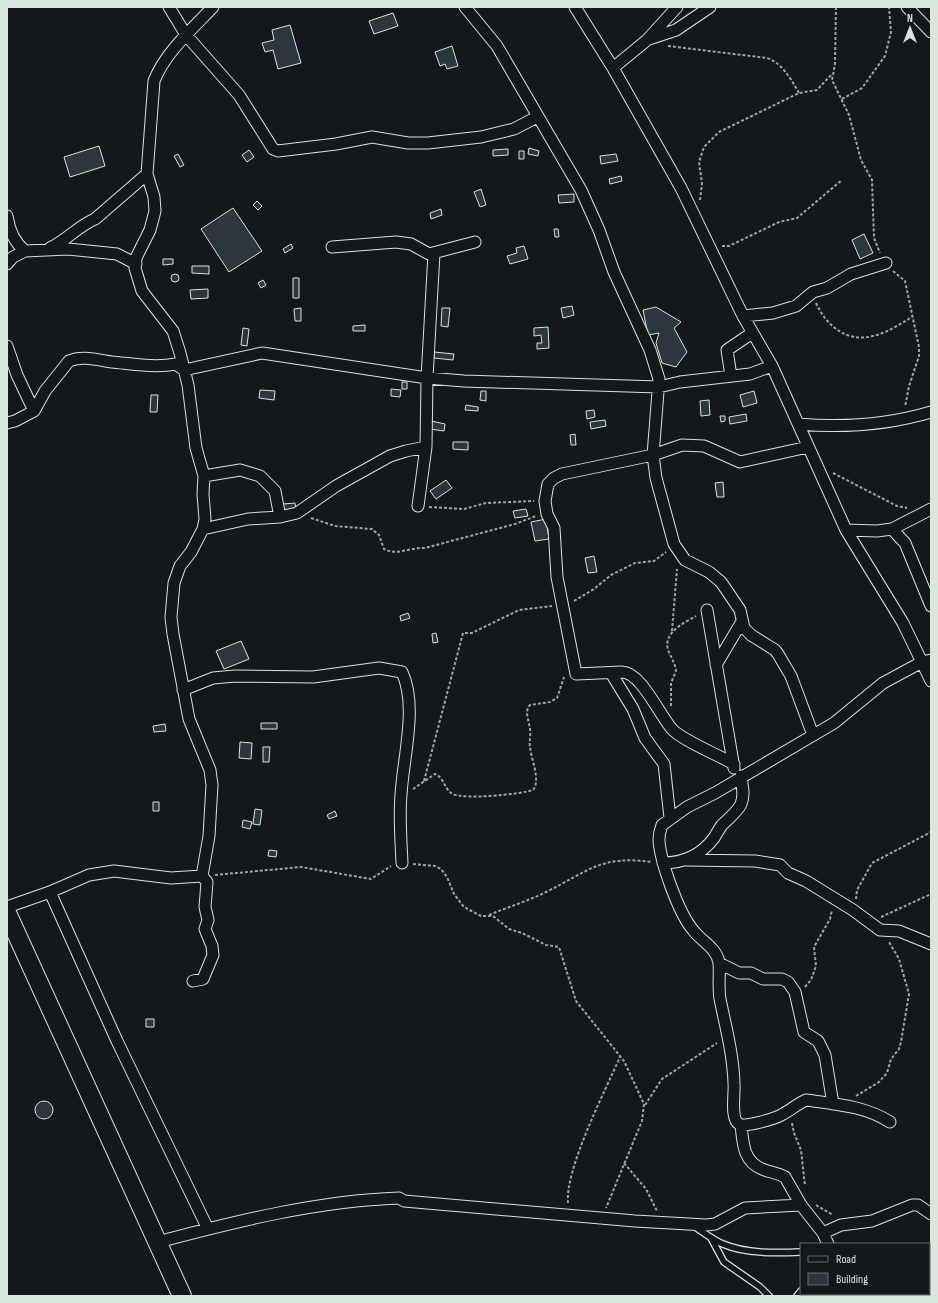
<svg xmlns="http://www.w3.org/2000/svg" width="938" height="1303" font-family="'Sofia Sans Condensed',sans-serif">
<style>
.building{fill:#2c363c;stroke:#d8e6dc}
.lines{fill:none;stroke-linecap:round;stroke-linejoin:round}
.service-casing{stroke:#d8e6dc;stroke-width:8}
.minor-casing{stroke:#d8e6dc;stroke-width:13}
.trunk-casing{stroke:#d8e6dc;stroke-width:20}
.path{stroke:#9da8a2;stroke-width:2;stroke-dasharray:3 2;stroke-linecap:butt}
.service{stroke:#14181c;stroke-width:5.5}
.minor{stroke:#14181c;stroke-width:11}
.trunk{stroke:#14181c;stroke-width:18}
</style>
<rect width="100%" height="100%" fill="#14181c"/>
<!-- building -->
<path class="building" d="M393,13l5,13 -24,8 -5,-13z
M290,25l11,38 -23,6 -5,-19 -8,2 -3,-9 12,-3 -2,-10z
M452,46l6,20 -11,3 -2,-5 -5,2 -5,-14z
M99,146l6,20 -35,11 -6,-20z
M529,148l10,3 -1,5 -10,-2z
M508,149v6l-15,1v-6z
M249,150l5,7 -7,5 -5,-7z
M519,151h5v8h-5z
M178,154l6,11 -4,2 -6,-11z
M616,154l2,7 -17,3 -1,-8z
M621,176l1,5 -12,3 -1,-5z
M481,189l5,16 -6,2 -6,-15z
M574,194v8l-15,1 -1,-8z
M257,201l5,5 -4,4 -5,-5z
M233,208l29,43 -33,21 -28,-43z
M441,209l1,6 -11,4 -1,-6z
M554,229h4l1,8h-4z
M864,234l9,19 -13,6 -8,-19z
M291,244l2,4 -8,5 -2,-4z
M524,246l4,13 -18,5 -3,-8 10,-3 -1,-5z
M163,259h10v5l-10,1z
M192,266h17v8l-17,-1z
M171 278a4 4 0 1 1 8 0a4 4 0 1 1-8 0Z
M293,278h6v20h-6z
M263,280l3,5 -5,3 -3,-5z
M208,289v9l-17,1 -1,-9z
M572,306l2,9 -11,3 -2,-10z
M656,307l25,15 -7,6 13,24 -11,15 -14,-4 -6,-20 3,-10 -11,2 -5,-25z
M301,308v13h-6l-1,-12z
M442,308h8l-2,19 -7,-1z
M365,325v6h-12v-5z
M548,327l1,21 -12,1v-6h5l-1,-8 -7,1v-8z
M243,328l6,1 -2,17 -6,-1z
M434,352l20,2 -1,6 -19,-2z
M402,382h5v7h-5z
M391,389l10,1 -1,7 -9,-1z
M260,390l15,1 -1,9 -15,-2z
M481,391h5v10l-6,-1z
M754,391l3,12 -14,4 -3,-12z
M151,395h7l-1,17h-7z
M709,400l1,15 -9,1 -1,-15z
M466,405l12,2v4l-13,-1z
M594,410l1,7 -8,2 -1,-8z
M746,414l1,7 -17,3 -1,-7z
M720,416h5v5l-4,1z
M605,420l1,6 -15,3 -1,-7z
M431,421l14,3 -1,7 -14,-2z
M575,434l1,11h-5l-1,-10z
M453,442h15v8l-15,-1z
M446,480l6,8 -16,11 -6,-8z
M723,482l1,15h-7l-2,-14z
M295,503l1,6 -13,2v-7z
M526,509l2,7 -13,2 -2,-7z
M546,519l3,20 -14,2 -4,-19z
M594,556l3,16 -9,1 -3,-15z
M408,613l2,5 -9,3 -1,-5z
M436,633l2,9 -5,1 -1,-9z
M241,641l8,18 -25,10 -8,-18z
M261,723h16v6h-16z
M165,724l1,7 -12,1 -1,-6z
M240,742l12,1 -1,16 -12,-1z
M263,747h7l-1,15h-6z
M153,802h6v9h-6z
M255,809l7,1 -2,15 -7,-1z
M335,811l2,5 -8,3 -2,-4z
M243,820l9,2 -2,7 -8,-2z
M269,850l8,1 -1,6 -8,-1z
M146,1019h8v8h-8z
M35 1110a9 9 0 1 1 18 0a9 9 0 1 1-18 0Z"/>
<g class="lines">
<!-- service casing -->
<g class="service-casing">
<path id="service" d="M694,1226c9,6 19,14 29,18 23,10 54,9 78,8
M711,1238l13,24 36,25 9,9
M797,1296l4,-5"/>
</g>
<!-- minor casing -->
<g class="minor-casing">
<path id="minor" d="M169,7l17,28 53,60 34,54 5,2 58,-7 36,-7 36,6h20l53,-6 33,-8 23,-12
M465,7l32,39 84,144 18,40 15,42 36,78 9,29 -6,76 3,23 18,66 11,16 24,12 12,10 19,28 4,18 7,7 24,15 3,4 13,22 22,59
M575,7l38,61 68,120 62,128 29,50 74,164 57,93 28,58
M907,7l24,25
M649,39l27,-9 34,-23
M613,68l34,-28 30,-33
M7,216c2,14 7,26 18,35l43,-2 49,5 19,10
M332,247l64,-5 15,2 18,10 46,-12
M50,248c17,-8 28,-22 45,-29l52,-45
M7,264l6,-7 12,-6
M743,316l30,-3 23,-7 17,-14 14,-4 24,-14 35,-11
M7,346l10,29 17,36
M731,376l-4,-26 25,-17
M7,423l8,-2 19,-10 11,-20 24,-30c13,-6 29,-1 43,1 21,2 43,6 64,2l8,6 78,-17 165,25 37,3 195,6 21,-5 70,-8 22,-8
M798,424c46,4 89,1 133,-12
M204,476l36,-6 20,6 15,15 5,26
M418,506l8,-59 1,-69 7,-125
M203,529l45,-10 32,-2 17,-4 39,-27 54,-30 16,-5 20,-4
M892,529l13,14 26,63
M846,530l31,1 15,-2 39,-20
M707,610l27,158
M716,665l25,-42
M611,673l22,36 12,29 19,26 6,54
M183,690l30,-12 22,-2 78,1 66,-9 23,4c16,34 1,86 -1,123 -2,22 0,45 1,68
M734,764c-14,-8 -54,-25 -62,-35 -12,-13 -31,-57 -50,-57l-46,2 -19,-97 -3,-49 -7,-14 -2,-13 3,-17 6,-6 8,-4 91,-19 29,-10 22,1 36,16 68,-15
M686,860l69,1 25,4 8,8 18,8 47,29 27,20 19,1 32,13
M663,863c21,0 38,-8 51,-25 3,-5 5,-9 8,-13 6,-6 16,-14 19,-21 4,-9 1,-18 0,-28
M50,892l67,149 91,188
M7,907l43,-15 39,-17 25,-4 57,7 31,-2 7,-40 3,-51 -2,-15 -21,-51 -16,-85 -2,-17 3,-34 6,-17 11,-14 12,-23 2,-10 -2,-25 1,-18 -8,-28 -8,-63 -8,-32 -7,-22 -31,-40 -7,-23 1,-10 14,-28 5,-19 -1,-14 -7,-23 7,-93c11,-28 38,-52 59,-74
M719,963l20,10h12l12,6h19l6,3 7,10 9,40 14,9 7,14 8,49
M193,981l10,-2 10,-24 -1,-9 -7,-17 3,-9 -3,-13 2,-25 -5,-6
M890,1122c-25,-16 -55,-18 -84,-22 -9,4 -15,10 -23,14 -6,4 -38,14 -44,10 -9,-5 -4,-31 -5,-41 -1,-29 -8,-55 -14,-84 -2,-12 0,-24 -1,-36 -2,-15 -18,-22 -26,-33 -14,-16 -33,-69 -34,-90 0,-5 1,-10 3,-15l25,-18 28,-14 119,-70 49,-40 39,-21 9,-2
M741,1125c2,18 2,36 21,44 7,3 16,4 23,8l16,28 22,28 5,11
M823,1233l18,-8 31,-4 40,-16h6l13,9
M158,1242c79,-21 159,-41 241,-44l5,3 231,20 71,4 9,-1 30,-16 56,-3
M929,1277h2
M850,1294l1,2"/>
</g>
<!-- trunk casing -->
<g class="trunk-casing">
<path id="trunk" d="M7,913l175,383"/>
</g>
<!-- path -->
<path class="path" d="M836,7l-1,57 -3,16 17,35 12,45 11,20 2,58 6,15
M668,46l99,12c15,5 24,21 32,35
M842,99l20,-11 23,-32 6,-24 -2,-25
M700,200l2,-17 -3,-21 5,-15 15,-15 80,-39 18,-3 14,-15
M722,246h7l50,-24 18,-4 45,-38
M893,271l12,10 14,66v9l-10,30 -4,21
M816,303c10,22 30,40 57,33 14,-3 27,-12 39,-19
M833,473l64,33 10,2
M429,507l35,2 22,-6 48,-2
M311,518l24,8 37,3 7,6 5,14c13,7 27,-2 41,-1l90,-24 21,-8
M574,601l20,-12 17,-14 24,-12 19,-2 12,-9
M672,631l5,-62
M671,706v-23l5,-12c-1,-8 -5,-14 -8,-21 -5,-18 16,-27 28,-34
M424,781l39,-148h9l47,-23 33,-4
M413,789l22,-15c10,4 9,16 18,20 12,6 68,0 80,-4 8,-10 -2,-31 -3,-43 -1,-6 1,-12 0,-18 -1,-8 -6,-18 0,-24l20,-3 7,-4 7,-21
M413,864l22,2 6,3 6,8 7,17 10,13 17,9h12l16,13 13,4 24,12 13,2 17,54 48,60 20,43 -2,17 -36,87
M215,875l86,-8 70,12 20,-13
M856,899l1,-9 15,-27 59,-31
M489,915c19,-8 39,-14 57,-23 43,-21 54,-37 106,-30
M881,917l50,-23
M805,987l6,-7 5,-14 -2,-19 16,-28 2,-9
M856,1096l23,-14 8,-9 4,-14 8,-10 2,-7 8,-48 -10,-35 -10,-17
M645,1105l17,-26 55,-36
M792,1123l2,10 7,17 4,36
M624,1163l22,26 11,22
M568,1203c-3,-34 37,-112 52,-146
M816,1205l17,10
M906,1296l4,-2"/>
<!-- service -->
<use href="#service" class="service"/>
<!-- minor -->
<use href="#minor" class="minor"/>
<!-- trunk -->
<use href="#trunk" class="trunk"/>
</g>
<!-- border -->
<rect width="938" height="1303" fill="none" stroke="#d8e6dc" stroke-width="16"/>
<!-- legend -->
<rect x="800" y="1243" width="130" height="52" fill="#14181c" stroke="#626a69"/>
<rect x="808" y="1256" width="20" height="6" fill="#14181c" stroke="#626a69"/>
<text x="836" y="1263" font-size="12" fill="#d8e6dc">Road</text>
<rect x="808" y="1273" width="20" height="12" fill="#2c363c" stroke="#626a69"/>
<text x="836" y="1283" font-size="12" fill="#d8e6dc">Building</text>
<!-- north arrow -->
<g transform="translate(910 28)" stroke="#14181c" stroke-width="3" paint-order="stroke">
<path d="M0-3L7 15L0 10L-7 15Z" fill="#d8e6dc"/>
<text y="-6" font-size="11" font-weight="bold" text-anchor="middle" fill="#d8e6dc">N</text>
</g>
</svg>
